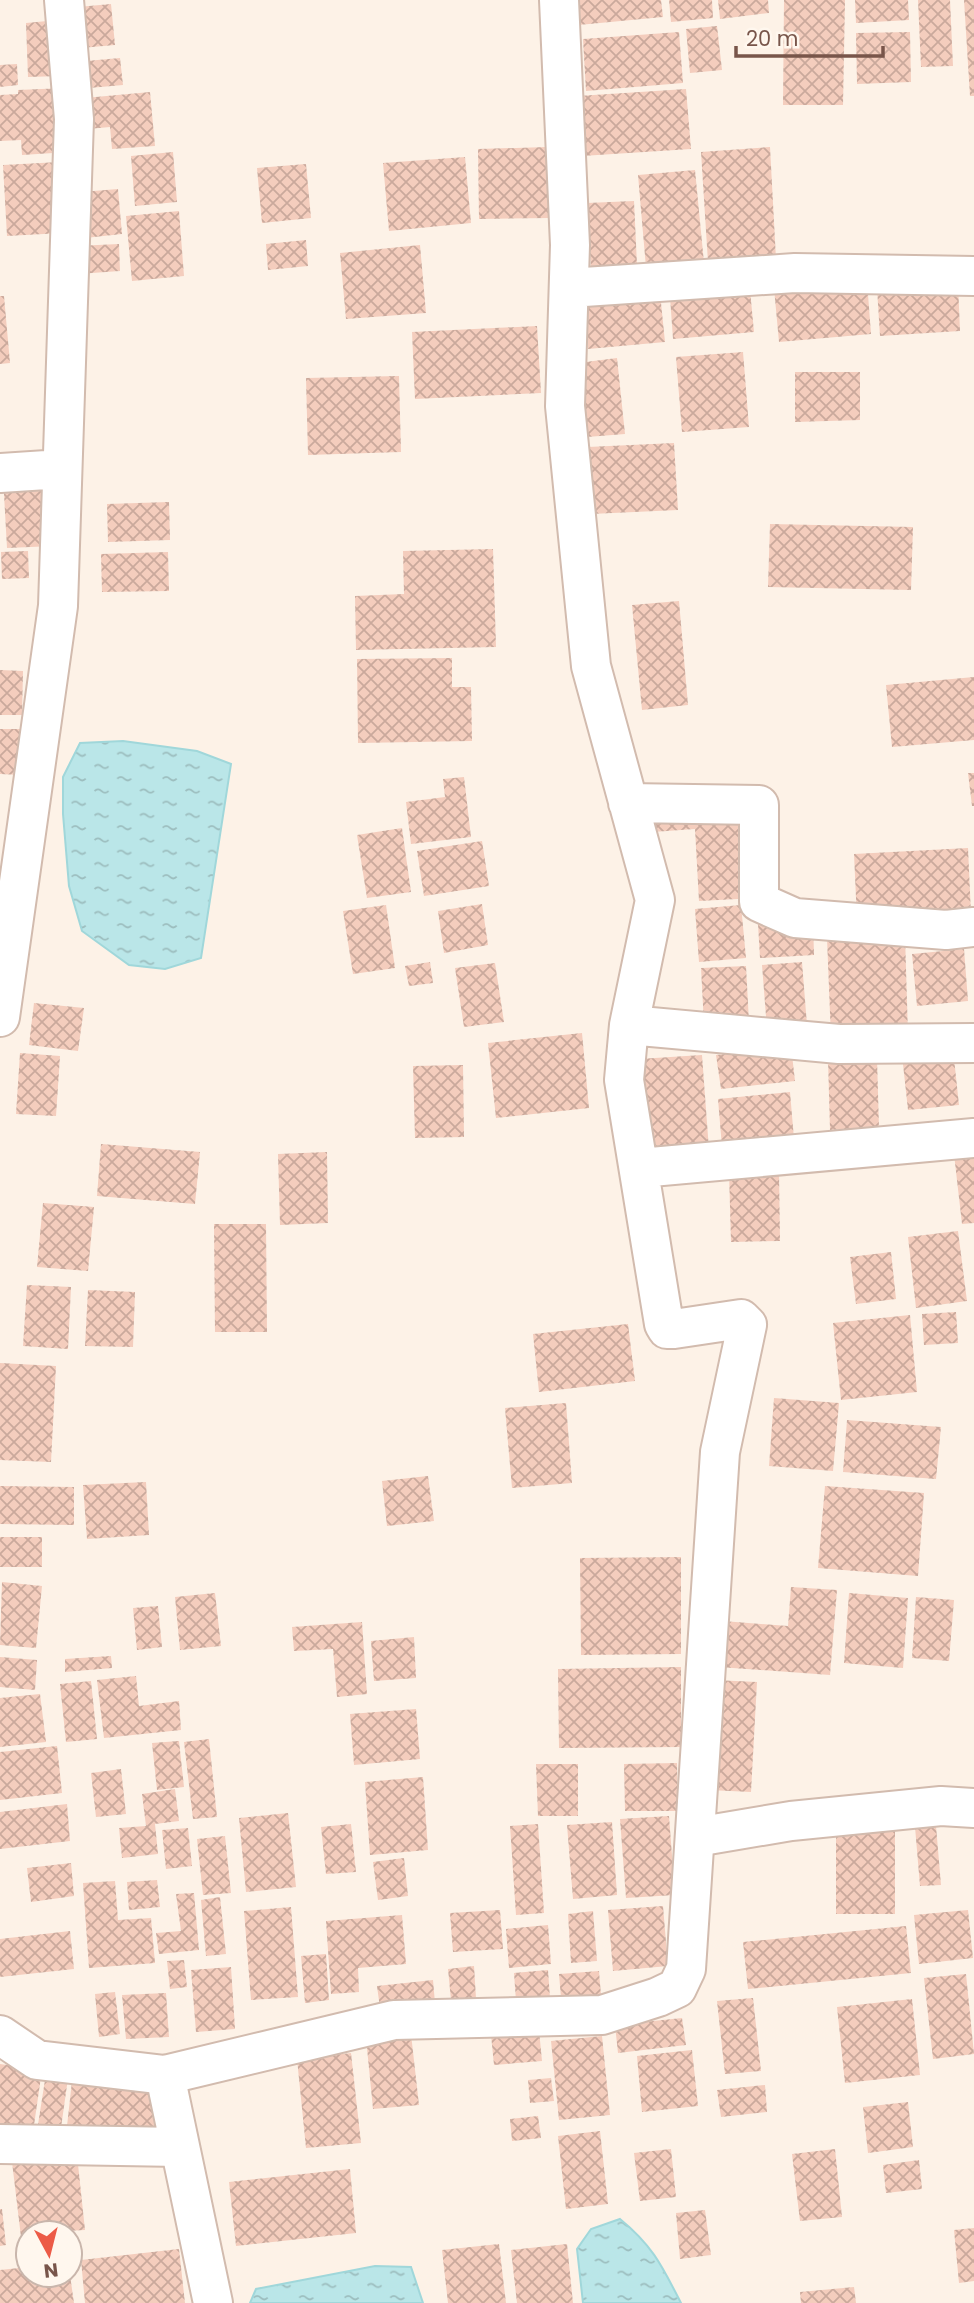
<svg xmlns="http://www.w3.org/2000/svg" width="974" height="2303" font-family="Poppins,sans-serif">
<style>
.water{fill:url(#water-ripples);stroke:#a0d7da;stroke-width:2}
.building{fill:url(#building-cross-hatch)}
.lines{fill:none;stroke-linecap:round;stroke-linejoin:round}
.minor-casing{stroke:#d2bbae;stroke-width:42}
.minor{stroke:#fff;stroke-width:38}
</style>
<defs>
<pattern id="water-ripples" width="26" height="14" patternUnits="userSpaceOnUse" patternTransform="scale(1.75)"><rect width="26" height="14" fill="#bae6e8"/><path d="M2 4q2-2 4 0t4 0M15 11q2-2 4 0t4 0" fill="none" stroke="#9cbdbe"/></pattern>
<pattern id="building-cross-hatch" width="8" height="8" patternUnits="userSpaceOnUse" patternTransform="scale(1.75)"><rect width="8" height="8" fill="#f4cdbd"/><path d="M0 0l8 8M0 8l8-8" fill="none" stroke="#caa99c"/></pattern>
</defs>
<rect width="100%" height="100%" fill="#fdf2e7"/>
<!-- water -->
<path class="water" d="M123,741l74,10 34,13 -30,194 -36,11 -36,-4 -47,-34 -13,-45 -6,-72v-37l17,-34z
M620,2219c33,27 42,47 61,84h-98l-6,-54 14,-20z
M375,2266l36,1 12,36h-173l6,-14z"/>
<!-- building -->
<path class="building" d="M565,0h96l2,17 -95,9z
M669,0h43l1,18 -42,4z
M718,0h50l1,13 -49,6z
M784,0h61l-2,105h-60z
M855,0h53l1,20 -53,3z
M918,0h32l3,66 -32,1z
M964,0h10v96h-4z
M111,4l4,41 -34,3 -3,-41z
M58,20l3,56 -33,1 -2,-54z
M717,26l5,44 -32,3 -4,-44z
M679,32l4,51 -97,8 -3,-52z
M910,32l1,50 -54,2 -1,-51z
M120,58l3,27 -45,4 -3,-27z
M17,64l1,21 -18,2v-22z
M65,88l4,64 -47,3 -1,-15 -21,1v-46l18,-1v-4z
M686,89l5,60 -109,7 -4,-60z
M150,92l5,54 -43,3 -2,-22 -33,3 -3,-31z
M547,147l2,71 -70,1 -1,-70z
M770,147l6,112 -68,3 -7,-110z
M173,152l4,50 -42,4 -4,-50z
M465,157l6,66 -82,8 -6,-68z
M59,162l3,71 -55,3 -4,-71z
M306,164l5,54 -49,5 -5,-55z
M695,170l10,103 -58,6 -9,-104z
M118,189l4,45 -37,4 -4,-46z
M634,201l3,64 -46,4 -4,-66z
M179,211l5,65 -52,5 -6,-65z
M306,240l2,26 -40,4 -2,-26z
M119,244l1,27 -42,3 -2,-28z
M420,245l6,68 -80,6 -6,-66z
M867,281l4,53 -92,8 -5,-54z
M958,283l2,48 -80,5 -3,-48z
M750,290l4,42 -81,7 -3,-42z
M660,293l5,49 -77,7 -4,-49z
M0,296h4l6,67 -10,1z
M537,326l4,67 -126,6 -3,-67z
M743,352l6,75 -67,5 -6,-75z
M617,358l8,76 -38,3 -9,-74z
M795,372h65v48l-65,2z
M399,376l2,76 -93,3 -2,-77z
M674,443l4,67 -87,4 -3,-67z
M50,474l4,72 -47,2 -4,-72z
M169,502l1,38 -62,2 -1,-38z
M770,524l143,3 -2,63 -143,-3z
M493,549l3,98 -140,3 -1,-54 49,-2 -1,-43z
M28,551l1,27 -27,1 -1,-27z
M168,552l1,39 -67,1 -1,-38z
M679,601l9,104 -46,5 -10,-105z
M452,658v29h19l1,54 -114,2 -1,-84z
M0,670l23,1 -1,44h-22z
M974,677v63l-82,7 -6,-62z
M0,729h21l-1,46 -20,-1z
M968,773h6v33h-2z
M464,777l7,60 -60,7 -5,-42 39,-5 -2,-18z
M693,805l1,19 58,-4 5,78 -58,3 -4,-72 -42,3 -1,-24z
M402,828l9,64 -44,6 -10,-63z
M482,841l7,45 -65,10 -7,-45z
M968,848l3,66 -114,6 -3,-66z
M482,904l6,41 -44,8 -6,-42z
M386,905l9,63 -42,6 -10,-63z
M741,905l5,53 -47,4 -4,-53z
M813,921l1,34 -54,3 -2,-34z
M905,935l3,100 -77,3 -4,-100z
M964,949l4,52 -51,5 -5,-52z
M430,962l3,21 -24,3 -4,-20z
M802,962l5,63 -40,4 -5,-64z
M495,963l9,59 -40,5 -9,-59z
M746,966l3,56 -45,2 -3,-56z
M34,1003l50,5 -6,43 -49,-6z
M582,1033l7,75 -93,10 -8,-75z
M791,1046l4,35 -74,8 -5,-34z
M953,1049l6,56 -51,5 -6,-55z
M20,1053l40,3 -4,60 -40,-2z
M702,1055l7,95 -63,4 -7,-95z
M877,1058l2,70 -49,2 -2,-71z
M463,1065l1,72 -49,1 -2,-72z
M790,1092l4,47 -72,8 -4,-48z
M101,1144l99,8 -5,52 -98,-8z
M327,1152l1,71 -48,2 -2,-71z
M974,1152v71l-12,1 -8,-70z
M779,1171l1,70 -49,1 -2,-70z
M43,1203l51,4 -6,64 -51,-4z
M214,1224h52l1,108h-52z
M958,1231l9,70 -51,7 -8,-71z
M891,1252l5,47 -40,5 -6,-47z
M27,1285l44,2 -3,62 -45,-3z
M88,1290l47,2 -2,55 -48,-1z
M956,1312l2,31 -34,2 -2,-31z
M910,1315l7,77 -76,8 -8,-77z
M628,1324l7,57 -96,11 -6,-58z
M0,1363l56,3 -5,96 -51,-2z
M774,1398l65,5 -6,68 -64,-5z
M566,1403l6,80 -60,5 -7,-80z
M847,1420l94,7 -5,52 -93,-7z
M428,1476l6,45 -47,5 -5,-45z
M146,1482l3,53 -62,4 -4,-54z
M0,1486l74,1v38l-74,-1z
M825,1486l99,7 -6,83 -100,-8z
M0,1537h42v30h-42z
M681,1557v97l-100,1 -1,-97z
M2,1582l40,4 -6,62 -36,-3z
M791,1587l46,3 -7,85 -111,-8 4,-46 65,5z
M215,1593l6,53 -41,4 -5,-53z
M849,1593l59,5 -5,70 -59,-5z
M916,1597l38,3 -5,61 -37,-3z
M158,1606l4,41 -25,3 -4,-42z
M362,1622l5,72 -30,3 -4,-48 -39,2 -2,-24z
M414,1637l2,41 -42,3 -3,-40z
M111,1656l1,12 -47,4v-13z
M0,1657l37,3 -2,30 -35,-3z
M681,1667v80l-122,1 -1,-79z
M136,1676l3,30 40,-5 2,29 -77,8 -7,-58z
M715,1680l42,2 -6,110 -42,-2z
M91,1681l6,58 -31,3 -6,-58z
M40,1694l6,48 -46,5v-49z
M416,1709l4,50 -66,6 -4,-51z
M209,1739l8,78 -24,2 -9,-77z
M179,1741l5,46 -27,3 -5,-47z
M57,1746l5,47 -62,7v-48z
M677,1763l1,48h-53l-1,-47z
M536,1764h42v52h-40z
M121,1769l5,45 -30,3 -5,-44z
M423,1777l5,73 -58,5 -5,-73z
M175,1789l4,32 -24,3 3,30 -36,4 -3,-30 27,-2 -4,-32z
M67,1804l3,37 -70,8v-37z
M288,1813l8,74 -50,5 -7,-74z
M935,1814l6,71 -21,1 -6,-71z
M669,1816l6,79 -49,3 -6,-79z
M612,1822l5,73 -44,4 -6,-74z
M351,1824l5,48 -30,2 -5,-47z
M538,1824l6,89 -28,2 -6,-89z
M188,1828l4,38 -26,3 -4,-39z
M836,1828h59v86h-59z
M225,1836l6,57 -28,2 -6,-56z
M404,1858l4,38 -30,4 -5,-38z
M71,1863l3,33 -43,6 -4,-34z
M157,1880l3,27 -31,3 -2,-28z
M115,1881l3,39 33,-2 4,45 -66,5 -6,-85z
M194,1893l5,57 -40,4 -3,-21 25,-2 -5,-37z
M220,1897l6,57 -20,2 -5,-56z
M663,1906l5,60 -55,5 -5,-61z
M291,1907l7,90 -47,3 -7,-89z
M500,1910l3,39 -50,3 -3,-39z
M968,1910l5,48 -54,6 -5,-49z
M593,1911l4,50 -26,2 -3,-49z
M402,1915l4,49 -48,4 1,24 -28,2 -5,-73z
M548,1925l3,39 -42,4 -3,-39z
M906,1926l5,47 -163,16 -5,-47z
M70,1931l4,38 -74,8v-38z
M326,1954l3,46 -24,3 -4,-47z
M184,1960l3,27 -17,2 -3,-28z
M474,1966l2,32 -25,2 -3,-31z
M231,1967l4,62 -39,3 -5,-62z
M548,1970l2,28 -34,3 -2,-28z
M599,1971l2,24 -40,3 -2,-24z
M966,1974l8,80 -41,5 -9,-81z
M433,1980l2,23 -55,5 -3,-22z
M115,1992l5,42 -21,3 -4,-43z
M166,1993l3,44 -43,2 -4,-44z
M753,1998l8,73 -36,3 -8,-73z
M912,1999l8,76 -75,8 -8,-76z
M682,2018l4,27 -68,8 -3,-28z
M539,2030l3,31 -48,4 -3,-30z
M411,2034l8,71 -46,4 -7,-71z
M602,2036l8,79 -51,5 -8,-79z
M692,2050l6,56 -56,6 -5,-56z
M351,2053l10,90 -55,5 -9,-89z
M0,2064l42,6 -10,69 -32,-5z
M47,2067l22,4 -9,64 -23,-4z
M73,2072l83,5 16,65 -106,-7z
M551,2078l3,23 -24,2 -2,-23z
M765,2085l2,27 -46,5 -4,-27z
M908,2102l5,45 -45,6 -5,-46z
M538,2116l3,22 -29,3 -2,-22z
M600,2131l8,73 -42,5 -8,-73z
M671,2149l5,48 -36,4 -6,-48z
M835,2149l7,68 -42,4 -8,-67z
M77,2155l8,75 -57,3v3l-7,1 -9,-75z
M919,2160l3,29 -36,4 -3,-28z
M350,2169l6,64 -120,13 -7,-64z
M0,2209h2l4,36 -6,1z
M705,2210l6,45 -31,4 -4,-46z
M974,2228v53l-15,2 -5,-53z
M499,2244l7,59h-58l-6,-53z
M567,2244l6,59h-56l-6,-53z
M179,2249l6,54h-100l-4,-43z
M28,2267v8h42l4,28h-74v-33z
M854,2287l2,16h-55l-1,-11z"/>
<g class="lines">
<!-- minor casing -->
<g class="minor-casing">
<path id="minor" d="M569,288l226,-15 179,3
M0,473l62,-4
M628,803l131,2v97l36,16 151,12 28,-3
M0,1017l58,-411 16,-487 -10,-119
M629,1025l210,19 135,-1
M640,1168l334,-30
M696,1837l95,-16 150,-15 33,2
M0,2035l37,25 128,15 229,-55 208,-5 56,-18 19,-9 9,-19 34,-517 27,-127 -6,-6 -67,10h-7l-3,-5 -40,-244 5,-55 26,-125 -64,-234 -26,-260 5,-161 -11,-245
M165,2075l48,228
M0,2144l180,3"/>
</g>
<!-- minor -->
<use href="#minor" class="minor"/>
</g>
<!-- north arrow -->
<g transform="translate(49 2254) rotate(173)"><circle r="33" fill="#fff7ee" stroke="#c9b6ac" stroke-width="2"/>
<path d="M0-5L12 26L0 18L-12 26Z" fill="#ec5b47"/>
<text y="-10" font-size="19" font-weight="bold" text-anchor="middle" fill="#78554a">N</text>
</g>
<!-- scale -->
<path d="M736 46v10h147v-10" fill="none" stroke="#78554a" stroke-width="3.5"/>
<text x="746" y="46" font-size="21" fill="#78554a" stroke="#fff7ee" stroke-width="5" paint-order="stroke">20 m</text>
</svg>
